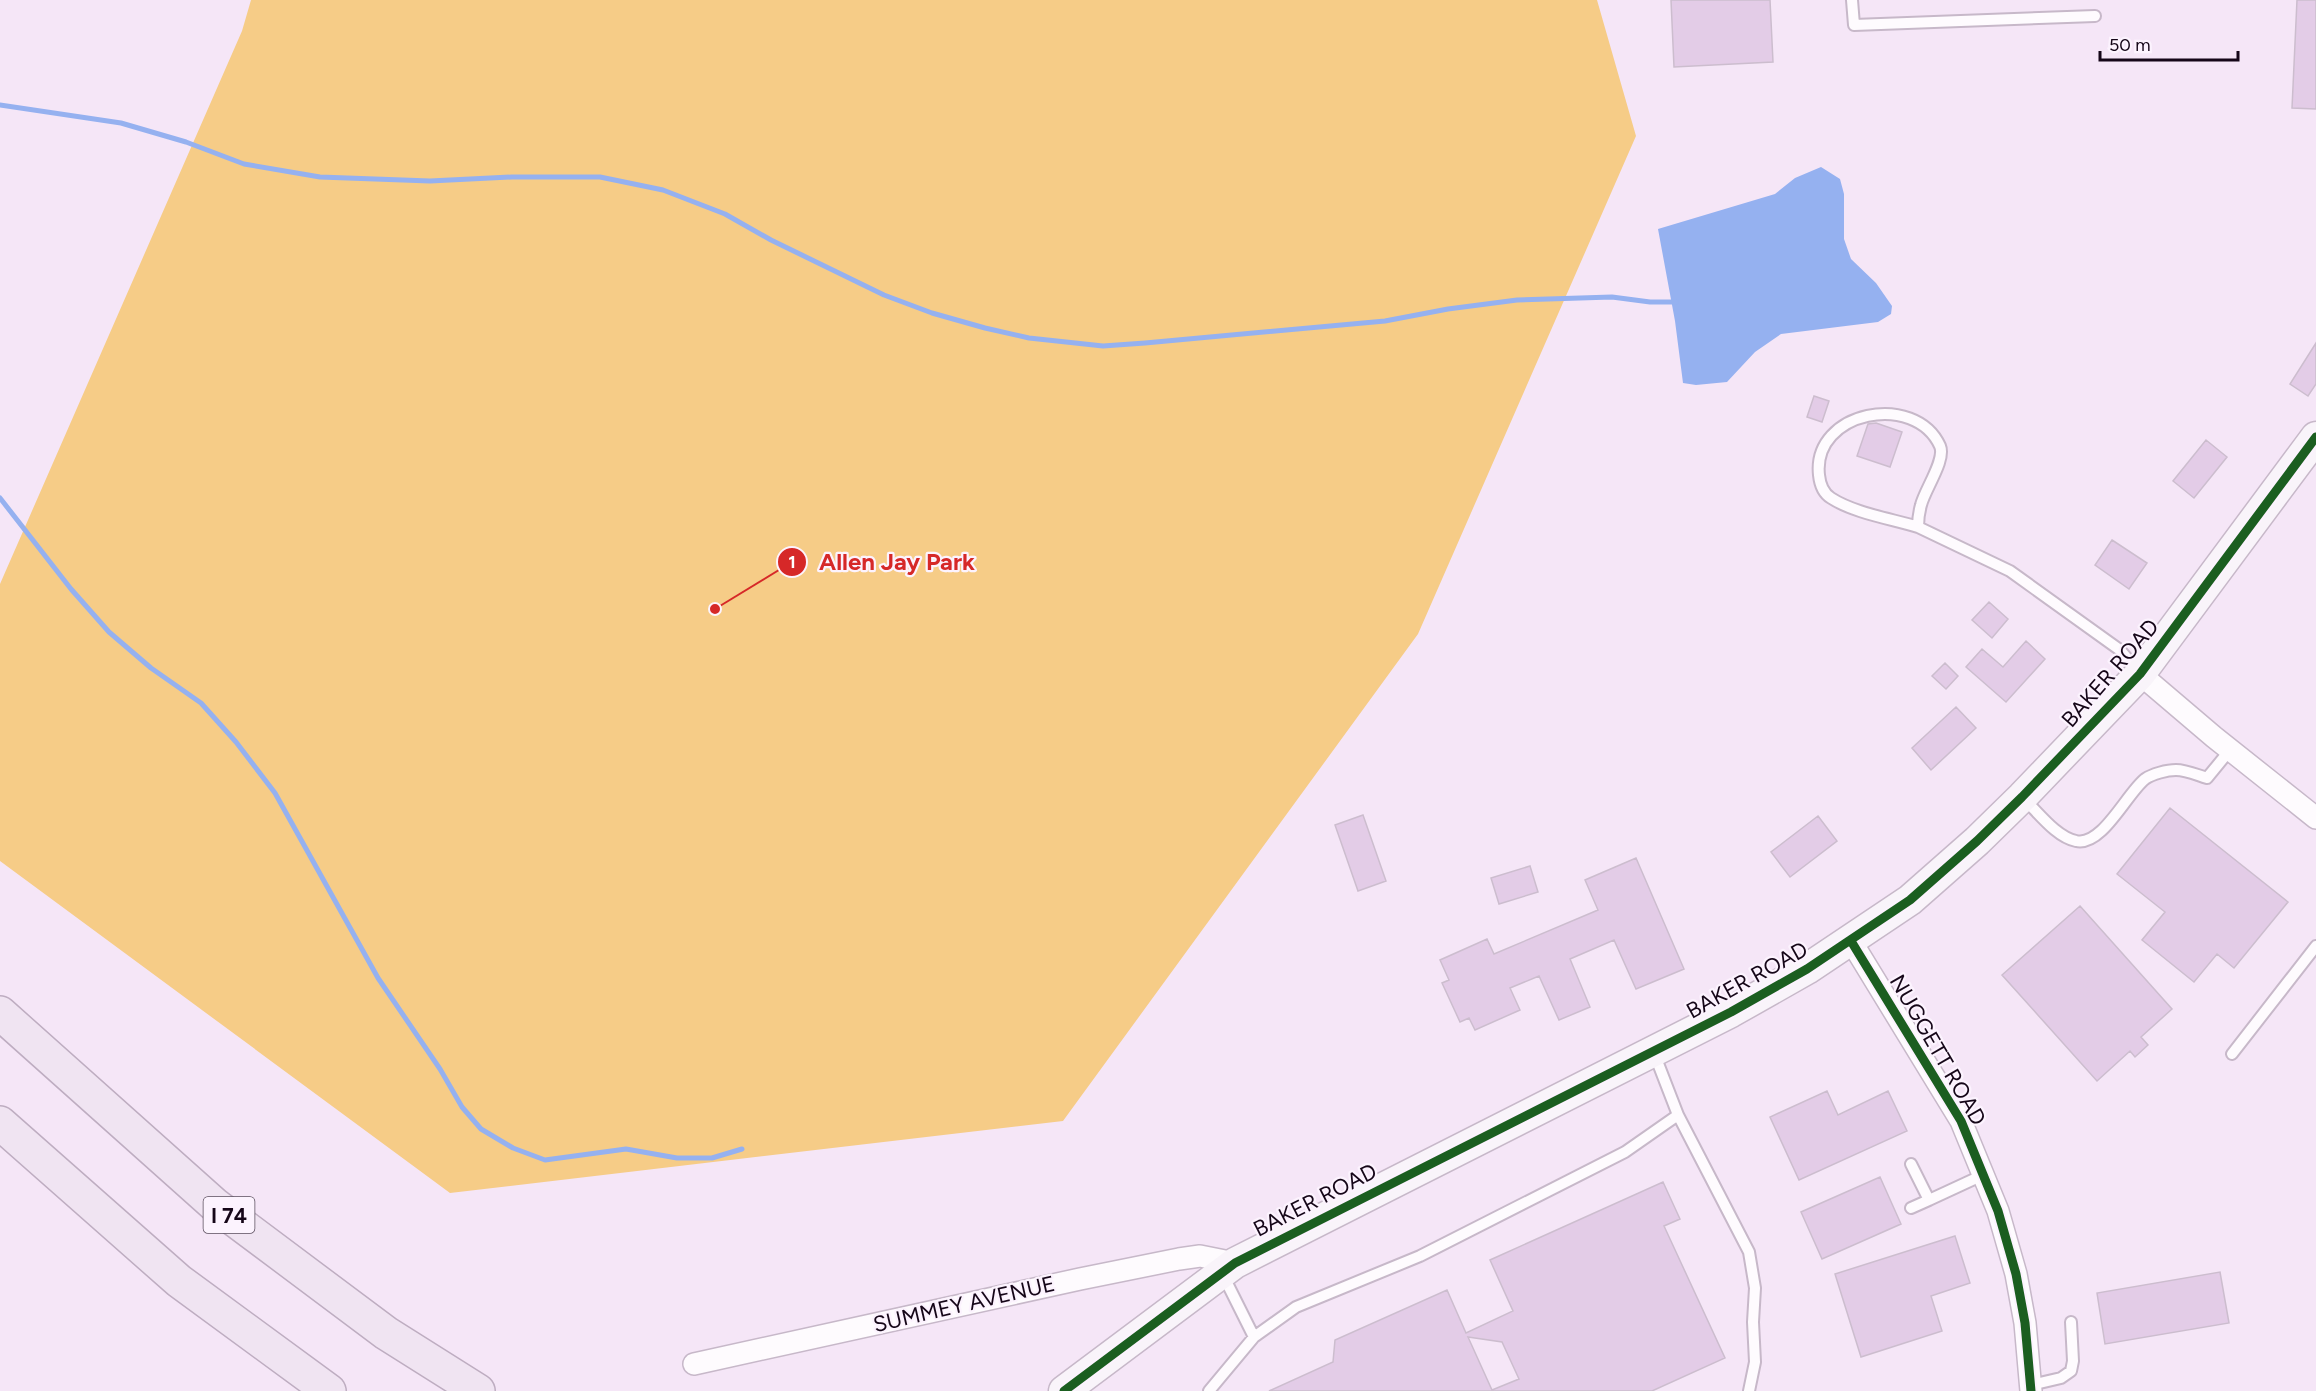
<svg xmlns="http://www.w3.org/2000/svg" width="2316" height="1391" font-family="Figtree,sans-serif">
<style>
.green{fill:#f6cc87}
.water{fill:#95b1f0}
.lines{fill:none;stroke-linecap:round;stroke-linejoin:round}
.stream{stroke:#95b1f0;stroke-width:5}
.building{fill:#e3cce7;stroke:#ccbdce;stroke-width:1.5;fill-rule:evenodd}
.lane-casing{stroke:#c7b8c9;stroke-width:14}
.street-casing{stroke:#c7b8c9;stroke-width:24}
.secondary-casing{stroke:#c7b8c9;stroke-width:33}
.highway-casing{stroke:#beadc1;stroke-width:36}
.lane{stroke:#fefbfe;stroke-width:10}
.street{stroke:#fefbfe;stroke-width:21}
.secondary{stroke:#f9f4fa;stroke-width:30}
.highway{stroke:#f0e4f2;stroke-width:33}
.cycleway-casing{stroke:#fcf3fe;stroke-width:13}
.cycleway{stroke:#1b5e20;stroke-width:9}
.labels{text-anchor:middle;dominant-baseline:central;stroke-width:4.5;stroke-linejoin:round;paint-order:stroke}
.shield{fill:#fcf3fe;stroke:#5a4d5d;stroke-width:1.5}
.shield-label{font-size:21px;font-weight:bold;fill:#150618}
.street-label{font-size:22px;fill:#150618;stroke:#fcf3fe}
.leader{fill:none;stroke:#d62828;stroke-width:2}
.callout-dot{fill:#d62828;stroke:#fcf3fe;stroke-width:2}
.mark-label{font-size:18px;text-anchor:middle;font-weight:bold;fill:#fff}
.callout-label{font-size:24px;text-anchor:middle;font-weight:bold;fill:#d62828;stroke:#fcf3fe;stroke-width:4.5;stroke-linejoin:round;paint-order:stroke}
</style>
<rect width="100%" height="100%" fill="#f5e6f7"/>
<!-- green -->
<path class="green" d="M251,0h1346l39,136 -218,498 -355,487 -613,72 -450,-332v-277l242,-553z"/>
<!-- water -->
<path class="water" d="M1821,167l19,12 4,15v45l7,20 25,24 16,23 -1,8 -13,8 -97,12 -26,18 -28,30 -31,3 -13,-2 -8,-62 -17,-92 117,-35 20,-16z"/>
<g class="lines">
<!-- stream -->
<path class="stream" d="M0,105l121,18 65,19 58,22 76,13 110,4 82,-4h88l63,13 62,24 46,26 113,55 48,18 53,15 44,10 74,8 42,-3 240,-22 63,-12 69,-9 95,-3 38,5h26
M0,498l71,91 38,43 42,36 50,35 35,39 39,51 103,185 62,91 22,38 19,22 32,19 32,12 81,-11 51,9h35l30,-9"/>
</g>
<!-- building -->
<path class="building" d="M1671,0h99l3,62 -99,5z
M2297,0h19v109l-24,-1z
M2316,343v41l-8,12 -18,-12z
M1814,396l15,5 -7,21 -15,-5z
M1876,423l26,9 -12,35 -33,-11 11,-32z
M2206,440l21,17 -33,41 -21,-17z
M2112,540l35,23 -18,26 -34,-24z
M1989,602l19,17 -16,19 -20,-18z
M2026,641l19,18 -39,43 -40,-35 16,-18 21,18z
M1945,663l13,13 -12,13 -14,-13z
M1956,707l20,21 -45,42 -19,-22z
M2170,808l118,94 -54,66 -17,-14 -23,28 -52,-42 23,-28 -48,-38z
M1363,815l23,66 -28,10 -23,-66z
M1818,816l19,25 -47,36 -19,-25z
M1636,858l48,111 -48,20 -22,-49 -44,19 20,48 -31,13 -20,-44 -29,12 10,22 -45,20 -6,-12 -9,4 -18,-39 7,-3 -9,-20 47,-21 7,15 104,-44 -13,-30z
M1530,866l8,26 -39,12 -8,-26z
M2080,906l92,103 -31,28 7,8 -13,12 -5,-6 -33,30 -95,-106z
M1827,1091l11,24 50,-24 19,40 -108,49 -29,-63z
M1880,1177l21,47 -79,35 -21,-47z
M1663,1182l17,37 -16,7 61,132 -73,33h-383l64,-29 2,-22 112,-50 19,43 47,-22 -23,-51zM1468,1337l34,5 17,37 -27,11z
M1955,1236l15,47 -39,13 11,35 -81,26 -26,-83z
M2220,1272l9,51 -124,21 -8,-51z"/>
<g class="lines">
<!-- lane casing -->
<g class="lane-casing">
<path id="lane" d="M1852,0l2,25 241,-9
M1918,527c-26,-8 -64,-14 -87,-29 -8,-5 -11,-13 -12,-23 -7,-64 96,-84 121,-29 6,14 -15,43 -19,59 -2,7 -3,15 -3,22l92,44 110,79 18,21
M2023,798c15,14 33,39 53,43 26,6 51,-48 69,-62 7,-5 22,-9 31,-9 10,0 21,5 31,8l23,-28
M1654,1053l24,62 71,137 6,36 -2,34 2,40 -6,29
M2232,1054l84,-108
M1929,1200l54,-25
M1911,1208l18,-8 -18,-36
M1223,1275l31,62
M2031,1385l30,-7 10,-7 2,-10 -2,-39
M1209,1391l45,-54 42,-30 124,-51 205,-104 53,-37"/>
</g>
<!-- street casing -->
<g class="street-casing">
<path id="street" d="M2140,674l74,63 102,81
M1851,941l110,180 37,90 18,63 9,49 6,68
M694,1364l386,-85 99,-20 21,-3 35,7"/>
</g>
<!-- secondary casing -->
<g class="secondary-casing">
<path id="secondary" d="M1064,1391l171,-128 496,-251 76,-43 103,-69 67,-59 45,-44 118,-123 176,-237"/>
</g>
<!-- highway casing -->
<g class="highway-casing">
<path id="highway" d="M0,1013l215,192 171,128 92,58
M0,1123l179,158 150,110"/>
</g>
<!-- lane -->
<use href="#lane" class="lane"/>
<!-- street -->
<use href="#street" class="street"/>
<!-- secondary -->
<use href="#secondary" class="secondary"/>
<!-- highway -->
<use href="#highway" class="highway"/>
<!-- cycleway casing -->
<g class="cycleway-casing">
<path id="cycleway" d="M1851,941l110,180 37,90 18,63 9,49 6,68
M1064,1391l171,-128 496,-251 76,-43 103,-69 67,-59 45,-44 118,-123 176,-237"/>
</g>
<!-- cycleway -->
<use href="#cycleway" class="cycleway"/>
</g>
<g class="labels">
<!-- shield labels -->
<rect class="shield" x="203.5" y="1197" width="51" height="36" rx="4.5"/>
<g class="shield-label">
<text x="229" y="1215">I 74</text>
</g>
<!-- street labels -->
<g class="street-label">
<text transform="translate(2110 673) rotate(-49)">BAKER ROAD</text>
<text transform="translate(1747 980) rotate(-29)">BAKER ROAD</text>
<text transform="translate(1938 1050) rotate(60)">NUGGETT ROAD</text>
<text transform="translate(1315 1200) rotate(-27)">BAKER ROAD</text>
<text transform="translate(964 1304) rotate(-13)">SUMMEY AVENUE</text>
</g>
</g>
<!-- callouts -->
<path class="leader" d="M715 609L792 562"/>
<g class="callout-dot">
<circle cx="715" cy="609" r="6"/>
<circle cx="792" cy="562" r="15"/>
</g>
<g class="mark-label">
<text x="792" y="568">1</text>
</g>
<g class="callout-label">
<text x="897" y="570">Allen Jay Park</text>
</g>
<!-- scale -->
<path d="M2100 51v9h138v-9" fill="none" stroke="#150618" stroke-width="3"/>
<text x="2109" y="51" font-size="18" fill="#150618" stroke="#fcf3fe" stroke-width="4.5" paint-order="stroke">50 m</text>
</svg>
